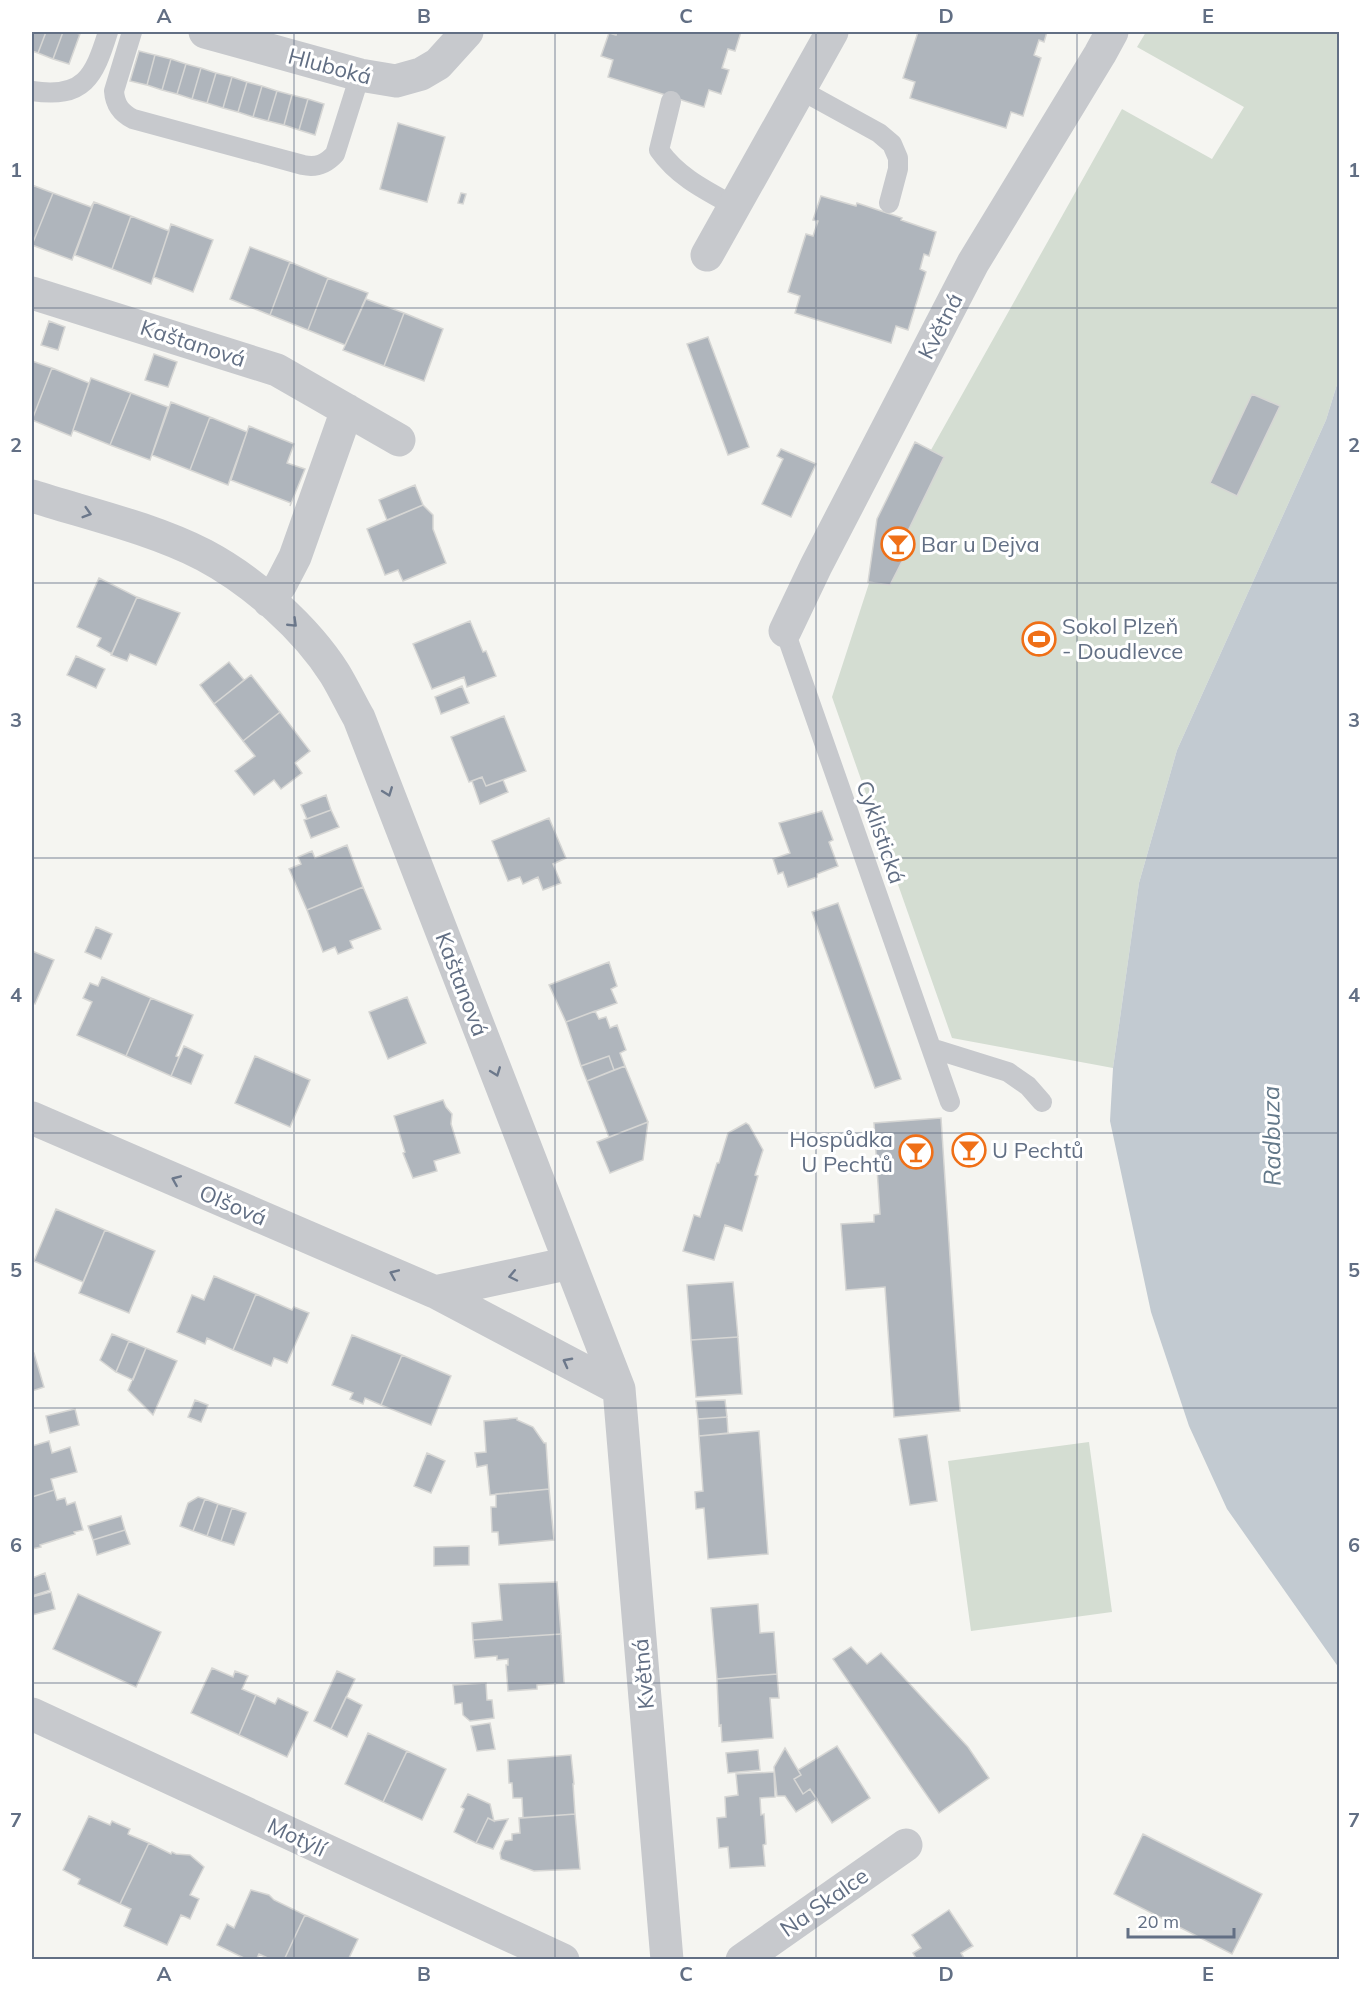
<svg xmlns="http://www.w3.org/2000/svg" width="1371" height="1991" font-family="Mulish,sans-serif">
<style>
.green{fill:#d4ddd2}
.water{fill:#c2cad1}
.building{fill:#afb5bc;stroke:#d6d6d4;stroke-width:1.5}
.lines{fill:none;stroke-linecap:round;stroke-linejoin:round}
.lane{stroke:#c7c9cd;stroke-width:20}
.street{stroke:#c7c9cd;stroke-width:33}
.oneway{stroke:#6c788b}
.grid{fill:none;stroke:#626f84;stroke-width:1.5;stroke-opacity:0.55}
.labels{text-anchor:middle;dominant-baseline:central;stroke-width:6;stroke-linejoin:round;paint-order:stroke}
.street-label{font-size:22px;fill:#626f84;stroke:#fff}
.poi-label{font-size:22px;fill:#626f84;stroke:#fff;text-anchor:start}
.water-label{font-size:24px;font-style:italic;fill:#637889;stroke:#fff}
.neatline{fill:none;stroke:#626f84;stroke-width:2}
.grid-label{font-size:20px;text-anchor:middle;font-weight:bold;fill:#626f84}
</style>
<rect width="100%" height="100%" fill="#f5f5f1"/>
<!-- green -->
<path class="green" d="M1146,32h193v346l-13,42 -149,330 -38,133 -26,185 -161,-30 -120,-341 83,-255 16,8 191,-341 90,50 32,-52 -107,-60z
M1089,1442l23,170 -141,19 -23,-170z"/>
<!-- water -->
<path class="water" d="M1339,378v1290l-112,-159 -38,-83 -38,-114 -41,-191 3,-53 26,-185 38,-133 149,-330z"/>
<!-- building -->
<path class="building" d="M32,32h14l-8,21 -6,-2z
M46,32h17l-10,27 -15,-6z
M63,32h9l8,2 -11,30 -16,-5z
M617,32h124l-6,19 -7,-2 -6,19 7,2 -8,24 -12,-4 -5,17 -96,-30 5,-17 -12,-4 8,-23 7,2z
M918,32h129l-3,10 -5,-2 -5,15 7,3 -18,58 -12,-4 -5,16 -96,-30 5,-16 -12,-4z
M139,51l16,4 -8,30 -17,-4z
M155,55l16,4 -9,31 -15,-5z
M171,59l15,5 -9,30 -15,-4z
M186,64l15,4 -9,31 -15,-5z
M201,68l15,5 -9,30 -15,-4z
M216,73l16,4 -9,31 -16,-5z
M232,77l15,5 -9,30 -15,-4z
M247,82l15,4 -9,31 -15,-5z
M262,86l15,5 -9,30 -15,-4z
M277,91l15,4 -8,30 -16,-4z
M292,95l16,4 -9,31 -15,-5z
M308,99l16,5 -9,31 -16,-5z
M398,123l47,14 -18,65 -47,-13z
M32,185l21,8 -21,52z
M53,193l38,14 3,-5 -22,58 -40,-15z
M461,193l5,1 -3,10 -5,-1z
M821,196l35,10 1,-3 45,15 -1,2 35,12 -7,24 -5,-2 -4,15 6,3 -18,58 -12,-4 -5,17 -96,-30 5,-17 -12,-4 18,-58 7,2 5,-15 -5,-1z
M94,202l37,14 -19,53 -37,-14z
M131,216l38,15 -18,53 -39,-15z
M171,224l42,16 -20,52 -39,-15z
M250,247l40,15 -20,53 -40,-16z
M290,262l38,16 -20,52 -38,-15z
M328,278l40,15 -23,52 -37,-15z
M366,299l38,14 -20,53 -41,-16z
M404,313l39,16 -19,52 -40,-15z
M49,321l16,6 -7,23 -17,-5z
M708,337l41,110 -21,8 -41,-111z
M154,354l23,8 -9,25 -23,-7z
M32,361l20,7 -20,52z
M52,368l37,15 -18,53 -39,-16z
M91,378l40,15 -21,52 -37,-15z
M131,393l37,14 -18,53 -40,-15z
M1252,394l28,12 -43,90 -27,-13z
M171,402l39,15 -20,53 -38,-15z
M210,417l37,15 -19,53 -38,-15z
M249,426l45,18 -7,19 18,6 -15,37 1,-3 -60,-23z
M915,442l29,15 -37,76 8,3 -25,49 -22,-3 9,-63z
M781,449l35,15 -25,53 -29,-13 21,-45 -6,-3z
M415,485l8,20 -36,15 -8,-20z
M423,505l10,10v14l13,34 -43,18 -5,-11 -13,5 -18,-46z
M99,578l38,19 -25,57 -15,-8 4,-8 -24,-11z
M137,597l43,16 -24,52 -26,-11 -3,7 -16,-6z
M470,621l13,31 3,-1 10,25 -29,11 -3,-10 -32,12 -19,-45z
M76,656l29,13 -9,19 -29,-13z
M229,662l15,18 -30,24 -14,-19z
M251,675l29,37 -37,29 -29,-37z
M462,686l7,17 -28,11 -6,-17z
M280,712l30,39 -15,12 7,10 -21,16 -7,-9 -20,15 -19,-24 20,-15 -12,-15z
M504,716l22,55 -40,15 -4,-9 -13,5 -18,-45z
M482,777l4,9 17,-6 5,12 -28,12 -8,-23z
M326,795l5,15 -24,9 -6,-14z
M331,810l8,17 -28,11 -7,-18z
M822,811l11,29 -4,2 9,24 -21,8v3l-29,10 -5,-15 -5,2 -5,-15 17,-6 -11,-30z
M549,818l17,40 -13,6 8,19 -18,7 -5,-13 -15,7 -3,-7 -12,4 -16,-40z
M347,845l16,42 -56,23 -18,-41 12,-5 -3,-7 14,-6 3,7z
M363,887l18,42 -31,12 3,7 -15,6 -3,-7 -12,5 -16,-42z
M838,903l63,176 -26,9 -63,-176z
M96,927l16,7 -11,25 -16,-7z
M32,951l22,9 -19,44 -3,-2z
M609,962l8,24 -6,3 6,14 -51,19 -17,-37z
M102,977l49,21 -25,58 -49,-21 15,-33 -9,-4 7,-15 8,3z
M407,997l19,46 -38,16 -19,-47z
M151,998l42,17 -17,41 3,1 -8,19 -45,-20z
M595,1011l4,8 7,-2 4,11 7,-3 9,25 -6,3 5,13 -11,4 -5,-14 -28,10 -15,-44z
M184,1046l19,9 -12,29 -20,-8z
M255,1056l55,24 -20,47 -55,-24z
M609,1056l5,14 -27,11 -6,-15z
M625,1066l23,56 -39,15 -22,-56z
M443,1100l3,7 6,7 -1,10 9,29 -26,8 3,10 -24,7 -10,-25 2,-1 -11,-36z
M941,1118l19,293 -66,6 -9,-130 -39,3 -5,-66 33,-2v-7l6,-1 -6,-91z
M648,1122l-5,38 -33,13 -13,-31z
M746,1123l3,2 14,25 -8,25 3,1 -16,55 -17,-6 -11,35 -31,-9 11,-36 6,2 17,-54h2l9,-30z
M56,1209l49,21 -22,52 -49,-21z
M105,1230l50,21 -26,62 -50,-20z
M214,1276l42,18 -23,56 -26,-12 -2,6 -28,-12 15,-37 12,5z
M733,1282l5,55 -47,3 -4,-55z
M256,1294l36,16 2,-3 15,6 -22,50 -13,-5 -3,8 -38,-16z
M112,1334l17,7 -13,31 -16,-12z
M352,1335l50,20 -21,50 -16,-7 -2,6 -13,-5 3,-6 -21,-8z
M738,1337l4,57 -46,3 -5,-57z
M129,1341l17,7 -13,32 -17,-8z
M146,1348l31,13 -24,54 -25,-25z
M32,1353h2l10,34 -12,4z
M402,1355l49,21 -20,49 -50,-20z
M195,1400l13,5 -7,17 -13,-5z
M725,1400l2,17 -29,2 -2,-18z
M75,1409l4,16 -29,8 -4,-17z
M727,1417l1,16 -29,3 -1,-17z
M517,1418v2l16,7 11,16h2l3,46 -59,6 -3,-30 -10,2 -2,-14 11,-1 -2,-31z
M759,1431l9,123 -60,5 -4,-51 -8,1 -1,-17 8,-1 -4,-55z
M927,1435l10,66 -27,4 -11,-66z
M49,1441l3,12 18,-6 7,25 -26,7 3,11 -22,7v-51z
M427,1453l18,8 -14,32 -17,-7z
M549,1489l5,51 -55,5 -1,-13h-6l-1,-25h5v-13z
M54,1490l3,10 8,-2 2,7 8,-3 8,28 -9,2 1,2 -35,11 1,2 -9,2v-52z
M198,1497l7,2 -12,32 -13,-5 8,-23z
M205,1499l13,5 -11,32 -14,-5z
M218,1504l14,4 -11,33 -14,-5z
M232,1508l14,5 -12,32 -13,-4z
M121,1516l4,14 -32,10 -5,-14z
M125,1530l5,14 -33,11 -4,-15z
M469,1546v19l-35,1v-19z
M45,1573l5,17 -18,6v-18z
M557,1582l4,52 -88,6 -1,-17 30,-3 -3,-36z
M51,1592l4,17 -23,6v-18z
M78,1594l83,38 -25,55 -83,-38z
M758,1604l2,29 14,-1 3,42 -60,5 -6,-71z
M561,1634l3,49 -27,2v4l-29,2 -2,-26h2v-6l-11,1v-4l-22,2 -2,-18z
M851,1647l16,17 14,-11 87,94 21,31 -50,35 -106,-154z
M212,1668l21,9 2,-6 13,5 -6,13 14,6 -17,40 -48,-22z
M337,1671l18,8 -24,50 -17,-8z
M777,1674l2,24h-9l3,40 -51,4 -1,-17 -2,1 -2,-47z
M486,1683l1,17h5l2,18 -24,3 -7,-6 -1,-12 -7,1 -2,-19z
M256,1695l19,9 3,-6 30,14 -21,45 -48,-22z
M346,1697l16,8 -15,32 -16,-8z
M490,1723l5,26 -18,2 -6,-25z
M368,1733l39,18 -24,51 -38,-18z
M837,1746l33,52 -38,25 -22,-34 -7,5 -9,-15 7,-4 -3,-5z
M785,1748l16,27 -7,4 9,15 7,-5 7,10 -21,13 -11,-16h-8l-3,-29z
M758,1750l2,20 -32,3 -2,-20z
M407,1751l39,18 -24,51 -39,-18z
M571,1755l3,29h-1l2,30 -52,4 -1,-20h-9l-1,-15h-3l-1,-23z
M774,1772l1,25 -15,1 1,17 3,-1 2,30 -3,1 2,21 -35,2 -2,-21 -9,1 -2,-30 9,-1 -1,-20 13,-2 -2,-21z
M468,1794l22,10 4,17 -6,-3 -12,25 -22,-11 10,-23 -3,-2z
M575,1814l5,55 -46,2 -33,-12 -1,-6 5,-12 7,-1v-6l8,-1 -1,-15z
M89,1816l21,9 2,-4 4,2 14,6 -2,5 2,1 19,8 -29,61 -42,-20 2,-5 -17,-9z
M488,1818l6,3 14,-2 -15,30 -17,-6z
M1143,1834l119,60 -30,60 -118,-60z
M149,1843l22,11 1,-2 4,2 14,1 14,12 -14,28 9,4 -9,20 -9,-4 -14,30 -43,-19 7,-17 -11,-5z
M251,1890l18,5 5,5 31,15 -21,45h-12l-13,-6 -3,6h-8l-31,-15 10,-21 7,4z
M949,1910l24,36 -12,7 3,5 -2,2h-45l-4,-7 8,-5 -9,-13z
M305,1915l53,24 -10,21h-64z"/>
<g class="lines">
<!-- lane -->
<path class="lane" d="M132,32l-18,59c1,14 7,22 19,28l170,46c14,3 23,-1 32,-11l25,-79
M799,89l80,44 13,11 6,14v11l-9,34
M32,91c52,8 62,-14 76,-59
M671,101l-12,49c19,27 46,40 75,56
M785,631l165,471
M931,1048l77,24 20,14 14,16"/>
<!-- street -->
<path class="street" d="M205,32l155,43 36,6 25,-7 17,-10 29,-32
M707,255l125,-223
M32,293l245,77 122,70
M32,496c57,18 119,32 172,59 49,26 102,73 131,119 9,15 16,30 24,44l260,671 48,571
M269,601l12,-17 14,-27 52,-147
M785,631l31,-65 157,-303 127,-209 12,-22
M32,1118l403,174 184,97
M435,1292l135,-29
M32,1714l531,246
M742,1960l164,-115"/>
</g>
<!-- one-way arrows -->
<defs><path id="oneway-chevron" d="M-2-3.5L2.5 0L-2 3.5" fill="none" stroke-width="1.6" stroke-linecap="round" stroke-linejoin="round" transform="scale(1.5)"/></defs>
<g class="oneway">
<use href="#oneway-chevron" transform="translate(87 513) rotate(17)"/>
<use href="#oneway-chevron" transform="translate(293 623) rotate(44)"/>
<use href="#oneway-chevron" transform="translate(388 792) rotate(69)"/>
<use href="#oneway-chevron" transform="translate(496 1072) rotate(69)"/>
<use href="#oneway-chevron" transform="translate(176 1180) rotate(-157)"/>
<use href="#oneway-chevron" transform="translate(394 1274) rotate(-157)"/>
<use href="#oneway-chevron" transform="translate(513 1276) rotate(168)"/>
<use href="#oneway-chevron" transform="translate(567 1362) rotate(-152)"/>
</g>
<!-- grid -->
<path class="grid" d="M294,32v1928M555,32v1928M816,32v1928M1077,32v1928M32,308h1308M32,583h1308M32,858h1308M32,1133h1308M32,1408h1308M32,1683h1308"/>
<!-- icons -->
<defs>
<g id="bar-ring" transform="scale(1.725)"><circle r="9.5" fill="#fff" stroke="#ef6f17" stroke-width="1.5"/><path d="M-6-5H6L.8 .8V4.5H3.5V6h-7V4.5H-.8V.8Z" fill="#ef6f17"/></g>
<g id="stadium-ring" transform="scale(1.725)"><circle r="9.5" fill="#fff" stroke="#ef6f17" stroke-width="1.5"/><path d="M0-5a6.5 5 0 1 0 0 10a6.5 5 0 1 0 0-10ZM-3.5-1.8h7v3.6h-7Z" fill="#ef6f17"/></g>
</defs>
<g fill-rule="evenodd">
<use href="#bar-ring" x="898" y="544"/>
<use href="#stadium-ring" x="1039" y="639"/>
<use href="#bar-ring" x="969" y="1150"/>
<use href="#bar-ring" x="916" y="1152"/>
</g>
<g class="labels">
<!-- street labels -->
<g class="street-label">
<text transform="translate(330 66) rotate(15)">Hluboká</text>
<text transform="translate(940 326) rotate(-63)">Květná</text>
<text transform="translate(193 343) rotate(18)">Kaštanová</text>
<text transform="translate(881 832) rotate(71)">Cyklistická</text>
<text transform="translate(462 984) rotate(69)">Kaštanová</text>
<text transform="translate(233 1205) rotate(23)">Olšová</text>
<text transform="translate(643 1674) rotate(-95)">Květná</text>
<text transform="translate(297 1837) rotate(25)">Motýlí</text>
<text transform="translate(824 1902) rotate(-35)">Na Skalce</text>
</g>
<!-- poi labels -->
<g class="poi-label">
<text x="921" y="544">Bar u Dejva</text>
<text x="1062" y="626">Sokol Plzeň<tspan x="1062" dy="25">- Doudlevce</tspan></text>
<text x="893" y="1139" text-anchor="end">Hospůdka<tspan x="893" dy="25">U Pechtů</tspan></text>
<text x="992" y="1150">U Pechtů</text>
</g>
<!-- water labels -->
<g class="water-label">
<text transform="translate(1271 1136) rotate(-91)">Radbuza</text>
</g>
</g>
<!-- border -->
<rect width="1371" height="1991" fill="none" stroke="#ffffff" stroke-width="66"/>
<!-- scale -->
<path d="M1128 1928v9h106v-9" fill="none" stroke="#626f84" stroke-width="3"/>
<text x="1137" y="1928" font-size="18" fill="#626f84" stroke="#ffffff" stroke-width="4.5" paint-order="stroke">20 m</text>
<rect x="33" y="33" width="1305" height="1925" class="neatline"/>
<g class="grid-label">
<text x="164" y="23">A</text>
<text x="424" y="23">B</text>
<text x="686" y="23">C</text>
<text x="946" y="23">D</text>
<text x="1208" y="23">E</text>
<text x="16" y="177">1</text>
<text x="1354" y="177">1</text>
<text x="16" y="452">2</text>
<text x="1354" y="452">2</text>
<text x="16" y="727">3</text>
<text x="1354" y="727">3</text>
<text x="16" y="1002">4</text>
<text x="1354" y="1002">4</text>
<text x="16" y="1277">5</text>
<text x="1354" y="1277">5</text>
<text x="16" y="1552">6</text>
<text x="1354" y="1552">6</text>
<text x="16" y="1827">7</text>
<text x="1354" y="1827">7</text>
<text x="164" y="1981">A</text>
<text x="424" y="1981">B</text>
<text x="686" y="1981">C</text>
<text x="946" y="1981">D</text>
<text x="1208" y="1981">E</text>
</g>
</svg>
